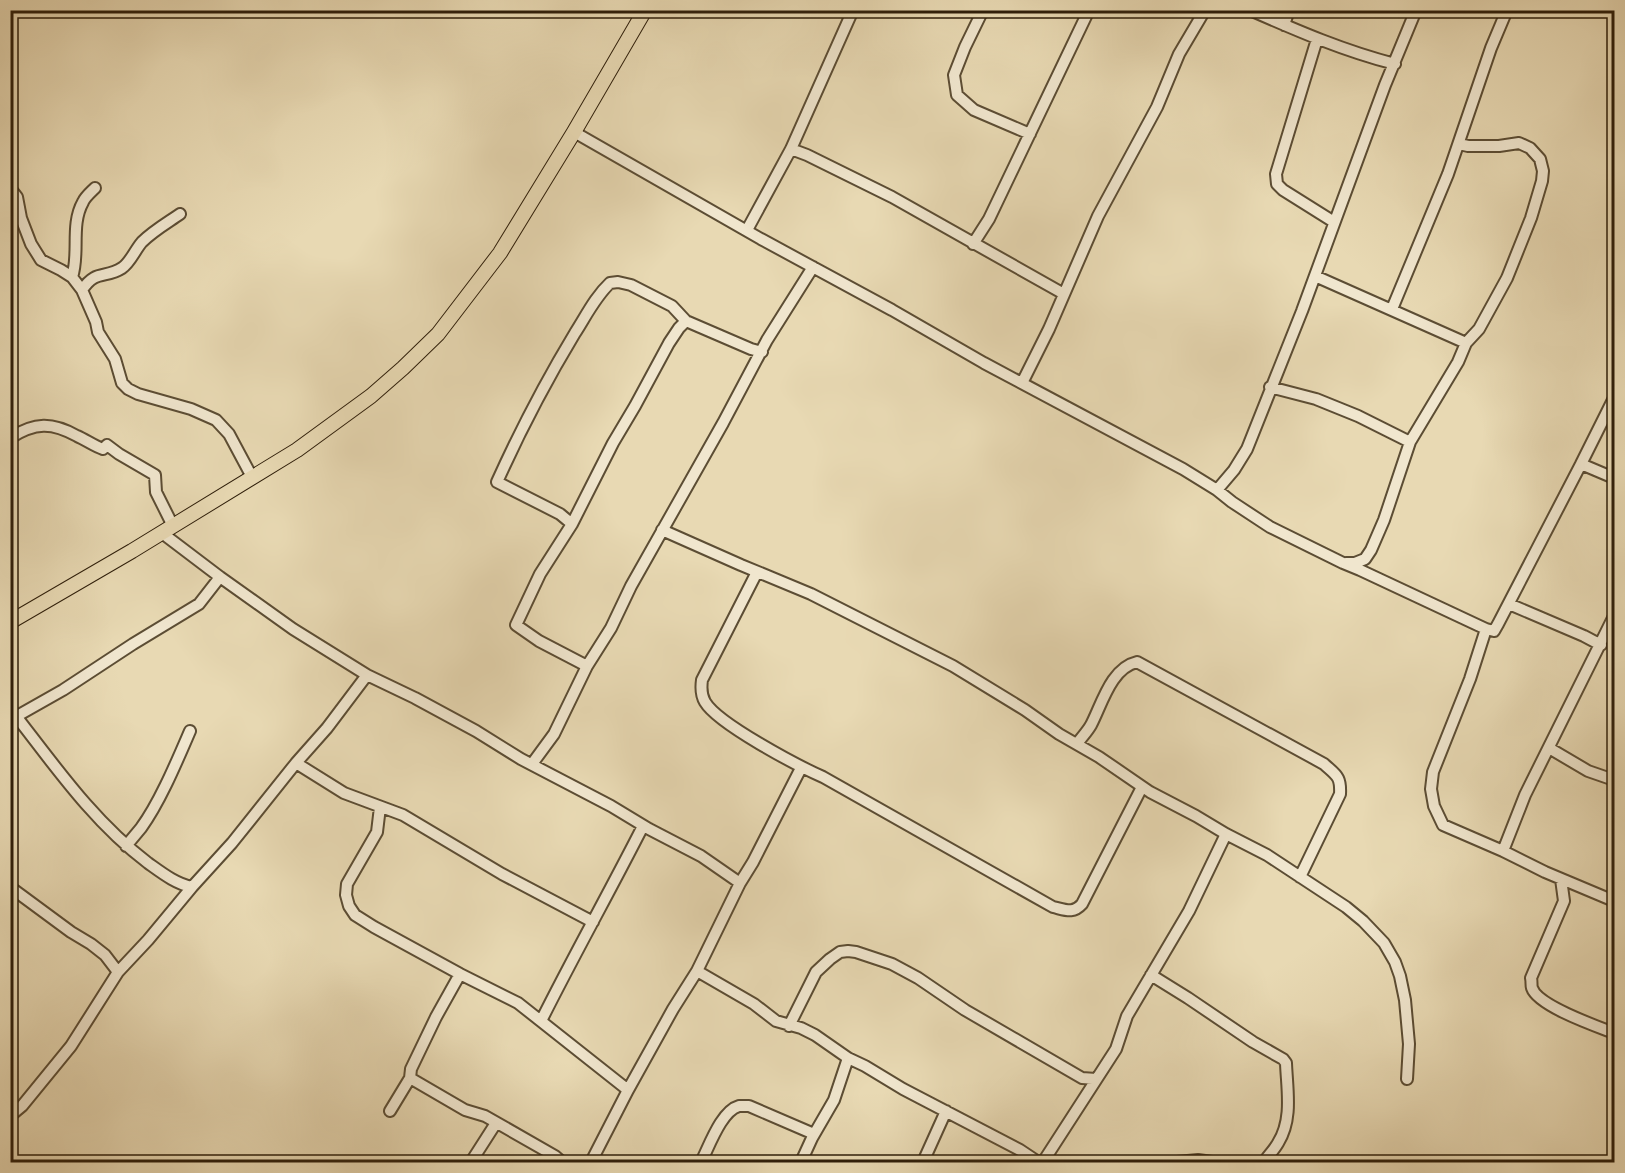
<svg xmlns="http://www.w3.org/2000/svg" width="1625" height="1173" font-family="'Libre Bodoni',serif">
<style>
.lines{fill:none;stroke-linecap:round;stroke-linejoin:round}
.minor-casing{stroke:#5c4d34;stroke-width:14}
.major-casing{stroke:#2e1e0a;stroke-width:16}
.minor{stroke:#f0e6ce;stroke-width:10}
.major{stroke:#e8d9b3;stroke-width:14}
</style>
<rect width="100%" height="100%" fill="#e8d9b3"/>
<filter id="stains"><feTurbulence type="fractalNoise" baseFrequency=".00333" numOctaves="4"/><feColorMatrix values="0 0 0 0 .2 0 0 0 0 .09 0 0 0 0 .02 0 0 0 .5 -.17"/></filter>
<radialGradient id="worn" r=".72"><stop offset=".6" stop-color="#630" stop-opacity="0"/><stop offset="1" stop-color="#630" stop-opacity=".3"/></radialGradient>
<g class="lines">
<!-- minor casing -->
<g class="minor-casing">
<path id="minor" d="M983,10l-18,37 -11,28 3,20 17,15 56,24
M1250,10c48,21 94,41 145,54
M1284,25l5,-15
M1317,39l-41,135 1,10 6,6 51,32
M574,132l187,107 131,71 92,53 199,106 34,21 15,12 38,25 73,36 17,7 126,59 8,2 4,-7 83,-160 33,14
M791,149l16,6 85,42 172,97
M10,188l7,9 4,21 10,26 10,16 20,10 11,7 10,13 14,32 2,10 17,27 7,24 6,6 10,5 53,15 25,11 13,14 23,43
M747,230l44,-81 62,-139
M973,244l16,-25 100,-209
M1315,276l151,67
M72,277c8,-23 -2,-52 11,-75 2,-5 8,-10 12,-14
M82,290c14,-21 23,-11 40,-22 8,-5 13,-18 20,-26 11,-11 25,-19 38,-28
M1392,309l56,-135 43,-126 16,-38
M1022,383l27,-54 49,-113 59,-109 22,-53 26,-44
M1270,387l46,12 42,17 52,26
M10,438c25,-16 42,-16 67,-2 9,4 17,10 26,13l4,-4 12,9 36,21 1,17 17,34
M1581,464l33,-66
M1217,490l17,-20 13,-21 55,-138 83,-226 31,-75
M572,524l-12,-10 -63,-32c23,-51 49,-101 78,-149 11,-17 20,-36 35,-50l8,-1 13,3 41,21 14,15 65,28 11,3
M662,530l79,35 70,29 142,72 72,44 34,24 40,23 51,35 46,24 30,18 41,21 79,52 17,14 21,22 11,19 5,14 5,24 4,44 -2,35
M162,533l58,44 73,52 74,46 48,23 61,33 45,28 90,47 38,23 52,27 39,27
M1346,563h9l10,-4 6,-9 13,-30 26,-78 48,-80 8,-19 13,-14 28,-51 24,-60 11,-37 1,-10 -3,-12 -10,-11 -11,-5 -20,3h-31l-9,-2
M757,572l-55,108c-1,7 -1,15 3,22 13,22 93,64 118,75l230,130c13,3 20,7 29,-3l60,-117
M1509,604l75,32 17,9
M1614,616l-89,179 -22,56 42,21 69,29
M1486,629l-16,50 -37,93 -2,17 3,17 9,19 60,26
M587,666l-48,-25 -23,-16 24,-51 32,-50 41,-81 22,-37 34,-63 10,-15 7,-7
M16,716c41,53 79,107 132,147 14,10 28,21 44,24
M10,720l53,-30 70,-46 66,-40 21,-27
M1077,744c4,-6 10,-12 14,-19 11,-21 20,-57 46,-63l187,102c12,11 17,12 16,30l-40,83
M1549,748l39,23 26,9
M296,763l48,30 59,22 99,59 91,48
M532,764l22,-30 33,-68 24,-38 20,-42 92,-163 44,-83 46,-73
M380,807l-3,25 -30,52 -1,11 3,11 6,9 19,12 86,47 58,29 110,87
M126,846c5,-6 10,-12 15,-18 19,-26 36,-67 49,-97
M1561,879l3,22 -33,77c1,4 0,7 1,10 6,18 64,38 82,45
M10,887l61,45 20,12 14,11 13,17 -47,74 -49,60 -12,10
M697,971l57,33 22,17 25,7 14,7 33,23 17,8 38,23 117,61 18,12
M118,972l30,-32 44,-53 40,-44 64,-80 31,-35 40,-53
M1151,975l37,23 65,44 30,17 3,4c1,27 7,56 -8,80 -4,7 -10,13 -14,19
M541,1021c33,-66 69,-130 102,-195
M789,1026l27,-54 14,-13 10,-7 8,-1 8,1 36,12 26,14 47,32 117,68 14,1
M410,1078l55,32 20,6 70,40 7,6
M390,1111l20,-33 1,-9 25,-52 24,-43
M471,1162l25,-39
M591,1162l37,-72 45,-81 24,-38 43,-88 13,-21 48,-94
M701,1162c8,-15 20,-51 38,-56 1,0 9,0 10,0l65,28
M801,1162l11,-24 22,-38 14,-42
M923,1162l23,-51
M1043,1162l73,-113 11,-33 62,-105 37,-77
M1177,1162l21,-2 14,2"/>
</g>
<!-- major casing -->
<g class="major-casing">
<path id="major" d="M10,622l122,-71 165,-101 74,-54 32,-28 35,-34 62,-81 74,-121 71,-122"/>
</g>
<!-- minor -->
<use href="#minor" class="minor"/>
<!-- major -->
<use href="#major" class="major"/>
</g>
<!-- margin -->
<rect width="1625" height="1173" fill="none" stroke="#e8d9b3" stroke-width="36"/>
<rect x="12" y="12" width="1601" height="1149" fill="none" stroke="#2e1e0a" stroke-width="3"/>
<rect x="18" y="18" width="1589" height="1137" fill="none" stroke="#2e1e0a" stroke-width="1.5"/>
<rect width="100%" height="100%" filter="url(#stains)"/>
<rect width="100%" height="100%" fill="url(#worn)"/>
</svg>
